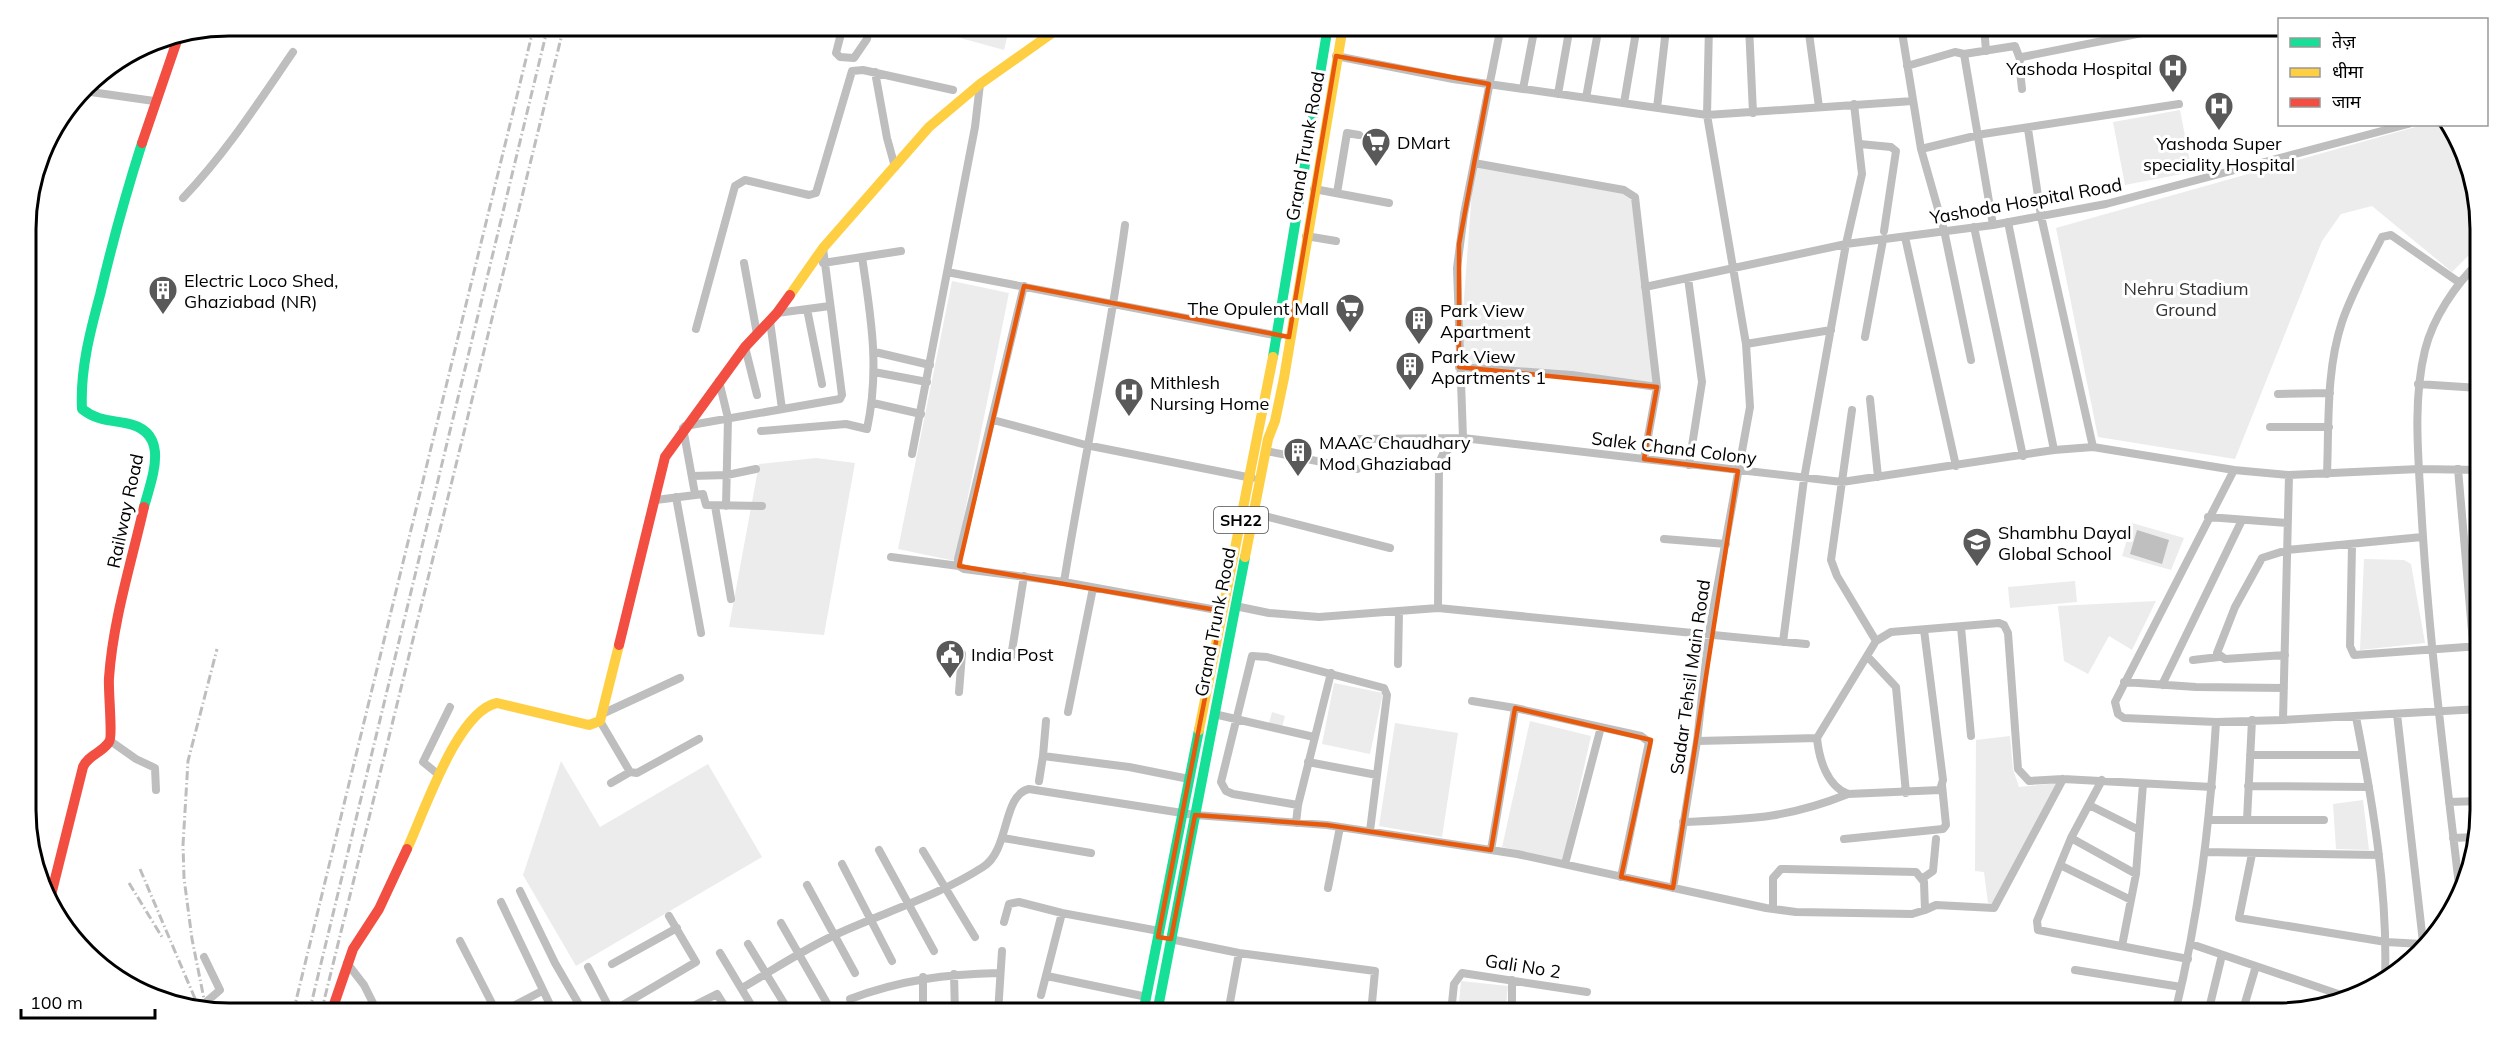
<svg xmlns="http://www.w3.org/2000/svg" width="2506" height="1039" font-family="Mulish,'Noto Sans Devanagari',sans-serif">
<style>
.green{fill:#ececec}
.water{fill:#bfbfbf}
.lines{fill:none;stroke-linecap:round;stroke-linejoin:round}
.street{stroke:#bebebe;stroke-width:8}
.fast{stroke:#16e098;stroke-width:10}
.slow{stroke:#ffcf43;stroke-width:10}
.jam{stroke:#f24e42;stroke-width:10}
.rail{stroke:#bebebe;stroke-width:3;stroke-dasharray:9 3 1.5 3;stroke-linecap:butt}
.marked{fill:none;stroke:#e8590c;stroke-width:4.5;stroke-linejoin:round}
.labels{text-anchor:middle;dominant-baseline:central;stroke-width:6;stroke-linejoin:round;paint-order:stroke}
.shield{fill:#fff;stroke:#4c4c4c;stroke-width:1.5}
.shield-label{font-size:16px;font-weight:bold;fill:#000}
.poi-label{font-size:18px;fill:#000;stroke:#fff;text-anchor:start}
.street-label{font-size:18px;fill:#000;stroke:#fff}
.park-label{font-size:18px;fill:#333;stroke:#fff}
.rim{fill:none;stroke:#000;stroke-width:3}
</style>
<rect width="100%" height="100%" fill="#fff"/>
<!-- green -->
<path class="green" d="M960,26h50l-6,24 -47,-13z
M2180,110l12,62 -67,13 -12,-63z
M2426,124l20,1 33,78v42l-27,27 -80,-66 -31,8 -19,27 -87,218 -137,-22 -42,-209z
M1474,163l150,27 11,7 22,190 -198,-20z
M952,281l57,12 -54,268 -57,-12z
M816,458l39,5 -31,172 -95,-8 30,-163z
M2132,523l52,15 -13,32 -49,-14z
M2364,559l40,1 7,4 14,79 -65,7z
M2075,581l2,21 -67,6 -2,-21z
M2156,601l-24,49 -23,-14 -21,38 -24,-13 -6,-55z
M1334,683l49,10 -13,61 -48,-10z
M1272,712l13,4 -3,11 -13,-4z
M1530,721l61,15 -28,125 -61,-14z
M1395,723l63,10 -16,104 -63,-11z
M2010,736l3,33 6,18 39,-4 -66,121 -4,-1 -4,-31 -9,-1 1,-131z
M561,761l39,66 108,-63 54,93 -186,109 -53,-91z
M2363,800l6,50 -33,-1 -3,-45z
M1461,981l47,5 -3,27h-47z"/>
<!-- water -->
<path class="water" d="M2137,530l32,10 -7,24 -32,-10z"/>
<g class="lines">
<!-- street -->
<path class="street" d="M843,26l-7,27 4,4 14,1 13,-19 2,-13
M1501,26l-37,188 -7,54 6,170 379,44 212,-32 39,-3 141,23
M1641,26l25,3 -9,79
M1749,26l4,87
M1808,26l11,81
M1901,26l20,123 23,81 27,130
M1984,26l2,25
M1808,27l18,-1
M1709,28l40,-1
M918,32l2,-6
M1964,54l51,-8 5,13
M1336,56l117,23 254,36 206,-14
M1907,66l48,-14 9,2 29,171
M875,72l12,66 8,29
M1523,89l12,-63
M2022,89l-3,-27 3,-5 155,-31
M84,91l70,10
M1558,94l12,-68
M1586,98l13,-72
M1624,103l13,-77
M2028,129l13,87 52,231
M1860,144l31,3 5,4 -12,80
M1921,149l62,-15 196,-30
M1474,163l150,27 11,7 22,190 -13,72
M1314,189l75,14
M1337,193l10,-60 12,2
M183,198c43,-45 75,-95 110,-146
M2008,222l46,228
M1974,227l49,229
M1306,236l30,5
M1905,237l51,229
M744,263l13,71
M823,263l78,-12
M947,272l332,64
M1688,278l14,104 -13,83
M1024,286l-66,273 1,7 5,3 100,13 158,29
M1645,287l201,-43 147,-19 113,-21 302,-80
M807,309l15,75
M777,313l53,-7
M770,321l12,88
M696,329l39,-143 10,-6 64,15 7,-2 36,-122 11,-1 90,20
M1865,337l18,-97
M1746,344l85,-14
M745,347l12,48
M875,352l55,13
M1459,367l113,8 85,12
M874,372l53,10
M719,381l9,37 -2,88
M2418,384l61,4
M2278,394l52,-1
M1870,399l8,78
M873,403l48,11
M1852,410l-21,150 6,16 39,65
M993,420l93,25 166,33
M685,426l155,-27 2,-4 -19,-147
M2270,427h59
M683,428l12,66
M761,431l85,-7 21,5c13,-60 4,-112 -5,-172
M1358,439l105,-1
M1266,451l91,18
M912,454l63,-327 5,-43
M2458,469l22,255
M2480,470l-61,-1 -130,6 -55,-5 -119,232 3,12 6,4 92,4 67,-2 197,-11
M2327,474c2,-50 -1,-104 15,-152 10,-30 26,-57 40,-85l9,-2 69,48
M692,476l35,-1 29,-6
M676,497l25,136
M656,500l47,-6 3,11 56,1
M715,506l16,93
M1253,513l137,35
M2208,517l79,6
M1664,539l62,5
M2352,545l-2,101 4,9 126,-9
M891,557l68,9
M1064,582c19,-119 45,-237 61,-357
M1235,606l34,7 50,4 119,-9 368,36
M1438,608l1,-145 4,-9 20,-16
M1961,627l10,109
M1783,642l21,-163 42,-235 16,-70 -8,-70
M2285,655l-60,4 -8,-6 18,-46 27,-49 25,-8 135,-13
M1867,656l29,31 10,106
M1011,657l13,-81
M2193,660l26,-3
M1398,664l1,-53
M1331,673l-33,132 -65,-11 -7,-3 -5,-9 31,-126 15,1 117,31 3,7 -17,136
M2124,682l72,5 88,1
M2162,685l80,-165
M959,692l3,-38
M1472,701l43,7 -24,142
M1515,708l126,28 8,6 -28,135
M1068,712l25,-124
M602,714l78,-36
M1214,714l100,23
M2397,714l26,228
M2356,717c17,87 32,175 29,263
M2283,720l6,-245
M600,721l30,51 7,1 62,-34
M1817,738l59,-97 15,-9 108,-9 5,2 4,8 10,136 11,12 34,-2 149,8
M1817,738c2,21 10,48 31,56l92,-4 3,-10 -19,-150
M109,740l27,19 19,9 1,22
M1697,741l120,-3
M2250,755h113
M1043,756l3,-35
M1308,762l69,13
M439,775l-16,-13 27,-55
M2102,780l-31,58 -34,83 1,9 150,29
M1039,781l4,-25 86,11 60,12
M611,783l19,-11
M2248,786l121,1
M2449,802l31,-1
M2089,805l50,25
M2209,820h115
M2247,820l5,-100
M1683,822c65,-3 103,-3 165,-28
M1296,823l2,-18
M1003,838l88,15
M2071,838l65,36
M2453,838l22,-1
M1844,839l99,-10 3,-4 -4,-40
M879,850l55,101
M923,851l52,86
M2205,852l174,3
M2252,854l-13,64 147,24 36,2
M842,864l50,97
M1565,864l36,-137
M2060,865l71,35
M1923,878l10,-7 3,-32
M807,885l48,88
M1328,888l12,-61
M1673,888l24,-147 12,-108 41,-226 -4,-63 -39,-229 2,-89
M520,891l35,72 29,50
M2460,894c-15,-130 -32,-260 -39,-390 -3,-50 -8,-105 4,-154 8,-32 30,-65 54,-88
M501,902l53,111
M1773,909v-31l8,-9h5l130,3 8,10 1,28 11,-5 58,3 69,-129
M1004,922l5,-18 10,-2 43,11 97,18
M781,923l51,89
M1170,939l69,14 136,18 -4,42
M460,941l37,72
M748,944l42,69
M2191,944l159,54
M2122,946l14,-72 7,-90
M720,953l36,60
M347,963l17,22 14,28
M612,964l65,-36
M588,967l24,46
M2075,970l106,17
M954,974l1,39
M1047,976l100,21
M923,977v36
M742,988c31,-18 62,-39 95,-54 48,-22 101,-38 146,-67 27,-17 19,-72 46,-78l166,26 132,10 190,29 249,54 30,4 116,2 13,-4
M1041,995l21,-82
M193,1006l5,-3h7l15,-13 -16,-33
M611,1012l85,-50 -27,-46
M500,1013l42,-22
M679,1013l38,-19 12,19
M855,1013l-5,-14c50,-19 97,-25 149,-26
M998,1013l4,-62
M1228,1013l11,-60
M1451,1013l3,-29 8,-11 125,19
M1512,1013v-33
M1598,1013v-1
M2175,1013c24,-98 35,-190 41,-291
M2208,1013l14,-58
M2242,1013l14,-47"/>
<!-- fast -->
<path class="fast" d="M142,143c-16,50 -30,101 -42,152 -10,37 -20,75 -18,114 14,11 26,11 43,14 47,8 27,54 19,84
M1273,357l55,-331
M1143,1013l56,-283
M1157,1013l88,-456"/>
<!-- slow -->
<path class="slow" d="M790,295l33,-47 106,-121 51,-43 82,-58
M1245,557l23,-118 7,-18 9,-43 59,-352
M1199,730l74,-373
M407,849c17,-36 50,-138 90,-146l92,22 11,-4 19,-76"/>
<!-- jam -->
<path class="jam" d="M142,143l37,-108
M619,645l46,-188 80,-110 32,-34 13,-18
M51,895l32,-128c5,-12 19,-14 26,-25 4,-5 -1,-52 0,-64 4,-58 22,-114 35,-171
M331,1013l22,-64 26,-40 28,-60"/>
<!-- rail -->
<path class="rail" d="M140,869l59,139
M129,883l33,54
M206,1009l-14,-70 -8,-61 -1,-33 5,-84 29,-112
M293,1013l241,-987
M309,1013l239,-987
M321,1013l243,-987"/>
</g>
<!-- marked area -->
<path class="marked" d="M1336,56l153,28 -30,160v123l198,20 -13,72 94,12 -65,417 -52,-11 30,-137 -136,-32 -24,142 -164,-25 -132,-10 -24,124 -13,-2 64,-326 -263,-45 65,-280 265,51z"/>
<!-- icons -->
<defs>
<g id="hospital-pin" transform="scale(1.5)"><path d="M0 17L-7.5 6A9.5 9.5 0 1 1 7.5 6Z" fill="#595959" stroke="#fff"/><path d="M-5-5h3v3.5h4V-5h3V5h-3V1.5h-4V5h-3Z" fill="#fff"/></g>
<g id="supermarket-pin" transform="scale(1.5)"><path d="M0 17L-7.5 6A9.5 9.5 0 1 1 7.5 6Z" fill="#595959" stroke="#fff"/><path d="M-6-5.5h2.5l.6 2H6L4.5 2H-2.5L-4.4-4H-6ZM-1.5 3.2a1.3 1.3 0 1 0 .1 0ZM3 3.2a1.3 1.3 0 1 0 .1 0Z" fill="#fff"/></g>
<g id="building-pin" transform="scale(1.5)"><path d="M0 17L-7.5 6A9.5 9.5 0 1 1 7.5 6Z" fill="#595959" stroke="#fff"/><path d="M-4-6H4V6H1V3H-1V6H-4ZM-2.5-4.3h1.7v1.8h-1.7ZM.8-4.3h1.7v1.8H.8ZM-2.5-1h1.7V.8h-1.7ZM.8-1h1.7V.8H.8Z" fill="#fff"/></g>
<g id="school-pin" transform="scale(1.5)"><path d="M0 17L-7.5 6A9.5 9.5 0 1 1 7.5 6Z" fill="#595959" stroke="#fff"/><path d="M0-5L7-2L0 1L-7-2ZM-4 1L0 2.5L4 1V4Q0 6-4 4Z" fill="#fff"/></g>
<g id="civic-pin" transform="scale(1.5)"><path d="M0 17L-7.5 6A9.5 9.5 0 1 1 7.5 6Z" fill="#595959" stroke="#fff"/><path d="M-.6-6.5H3V-4.5H.6V-3L4-1V1h2V6H-6V1h2V-1L-.6-3ZM-1.2 2.5V6h2.4V2.5Z" fill="#fff"/></g>
</defs>
<g fill-rule="evenodd">
<use href="#hospital-pin" x="2173" y="68"/>
<use href="#hospital-pin" x="2219" y="106"/>
<use href="#supermarket-pin" x="1376" y="142"/>
<use href="#building-pin" x="163" y="290"/>
<use href="#supermarket-pin" x="1350" y="308"/>
<use href="#building-pin" x="1419" y="320"/>
<use href="#building-pin" x="1410" y="366"/>
<use href="#hospital-pin" x="1129" y="392"/>
<use href="#building-pin" x="1298" y="452"/>
<use href="#school-pin" x="1977" y="542"/>
<use href="#civic-pin" x="950" y="654"/>
</g>
<g class="labels">
<!-- shield labels -->
<rect class="shield" x="1214" y="507" width="54" height="26" rx="4.5"/>
<g class="shield-label">
<text x="1241" y="520">SH22</text>
</g>
<!-- poi labels -->
<g class="poi-label">
<text x="2152" y="68" text-anchor="end">Yashoda Hospital</text>
<text x="1397" y="142">DMart</text>
<text x="2219" y="143" text-anchor="middle">Yashoda Super<tspan x="2219" dy="21">speciality Hospital</tspan></text>
<text x="184" y="280">Electric Loco Shed,<tspan x="184" dy="21">Ghaziabad (NR)</tspan></text>
<text x="1329" y="308" text-anchor="end">The Opulent Mall</text>
<text x="1440" y="310">Park View<tspan x="1440" dy="21">Apartment</tspan></text>
<text x="1431" y="356">Park View<tspan x="1431" dy="21">Apartments 1</tspan></text>
<text x="1150" y="382">Mithlesh<tspan x="1150" dy="21">Nursing Home</tspan></text>
<text x="1319" y="442">MAAC Chaudhary<tspan x="1319" dy="21">Mod Ghaziabad</tspan></text>
<text x="1998" y="532">Shambhu Dayal<tspan x="1998" dy="21">Global School</tspan></text>
<text x="971" y="654">India Post</text>
</g>
<!-- street labels -->
<g class="street-label">
<text transform="translate(1305 146) rotate(-80)">Grand Trunk Road</text>
<text transform="translate(2026 201) rotate(-10)">Yashoda Hospital Road</text>
<text transform="translate(1674 448) rotate(7)">Salek Chand Colony</text>
<text transform="translate(125 511) rotate(-78)">Railway Road</text>
<text transform="translate(1215 622) rotate(-79)">Grand Trunk Road</text>
<text transform="translate(1690 677) rotate(-82)">Sadar Tehsil Main Road</text>
<text transform="translate(1523 966) rotate(9)">Gali No 2</text>
</g>
<!-- park labels -->
<g class="park-label">
<text x="2186" y="288">Nehru Stadium<tspan x="2186" dy="21">Ground</tspan></text>
</g>
</g>
<!-- crop -->
<path d="M0 0H2506V1039H0ZM229 36H2277A193 193 0 0 1 2470 229V810A193 193 0 0 1 2277 1003H229A193 193 0 0 1 36 810V229A193 193 0 0 1 229 36Z" fill="#fff" fill-rule="evenodd"/>
<path class="rim" d="M229 36H2277A193 193 0 0 1 2470 229V810A193 193 0 0 1 2277 1003H229A193 193 0 0 1 36 810V229A193 193 0 0 1 229 36Z"/>
<!-- legend -->
<rect x="2278" y="18" width="210" height="108" fill="#ffffff" stroke="#999999" stroke-width="1.5"/>
<rect x="2290" y="38" width="30" height="9" fill="#16e098" stroke="#999999" stroke-width="1.5"/>
<text x="2332" y="48" font-size="18" fill="#000000">तेज़</text>
<rect x="2290" y="68" width="30" height="9" fill="#ffcf43" stroke="#999999" stroke-width="1.5"/>
<text x="2332" y="78" font-size="18" fill="#000000">धीमा</text>
<rect x="2290" y="98" width="30" height="9" fill="#f24e42" stroke="#999999" stroke-width="1.5"/>
<text x="2332" y="108" font-size="18" fill="#000000">जाम</text>
<!-- scale -->
<path d="M21 1009v9h134v-9" fill="none" stroke="#000000" stroke-width="3"/>
<text x="30" y="1009" font-size="18" fill="#000000" stroke="#ffffff" stroke-width="4.5" paint-order="stroke">100 m</text>
</svg>
